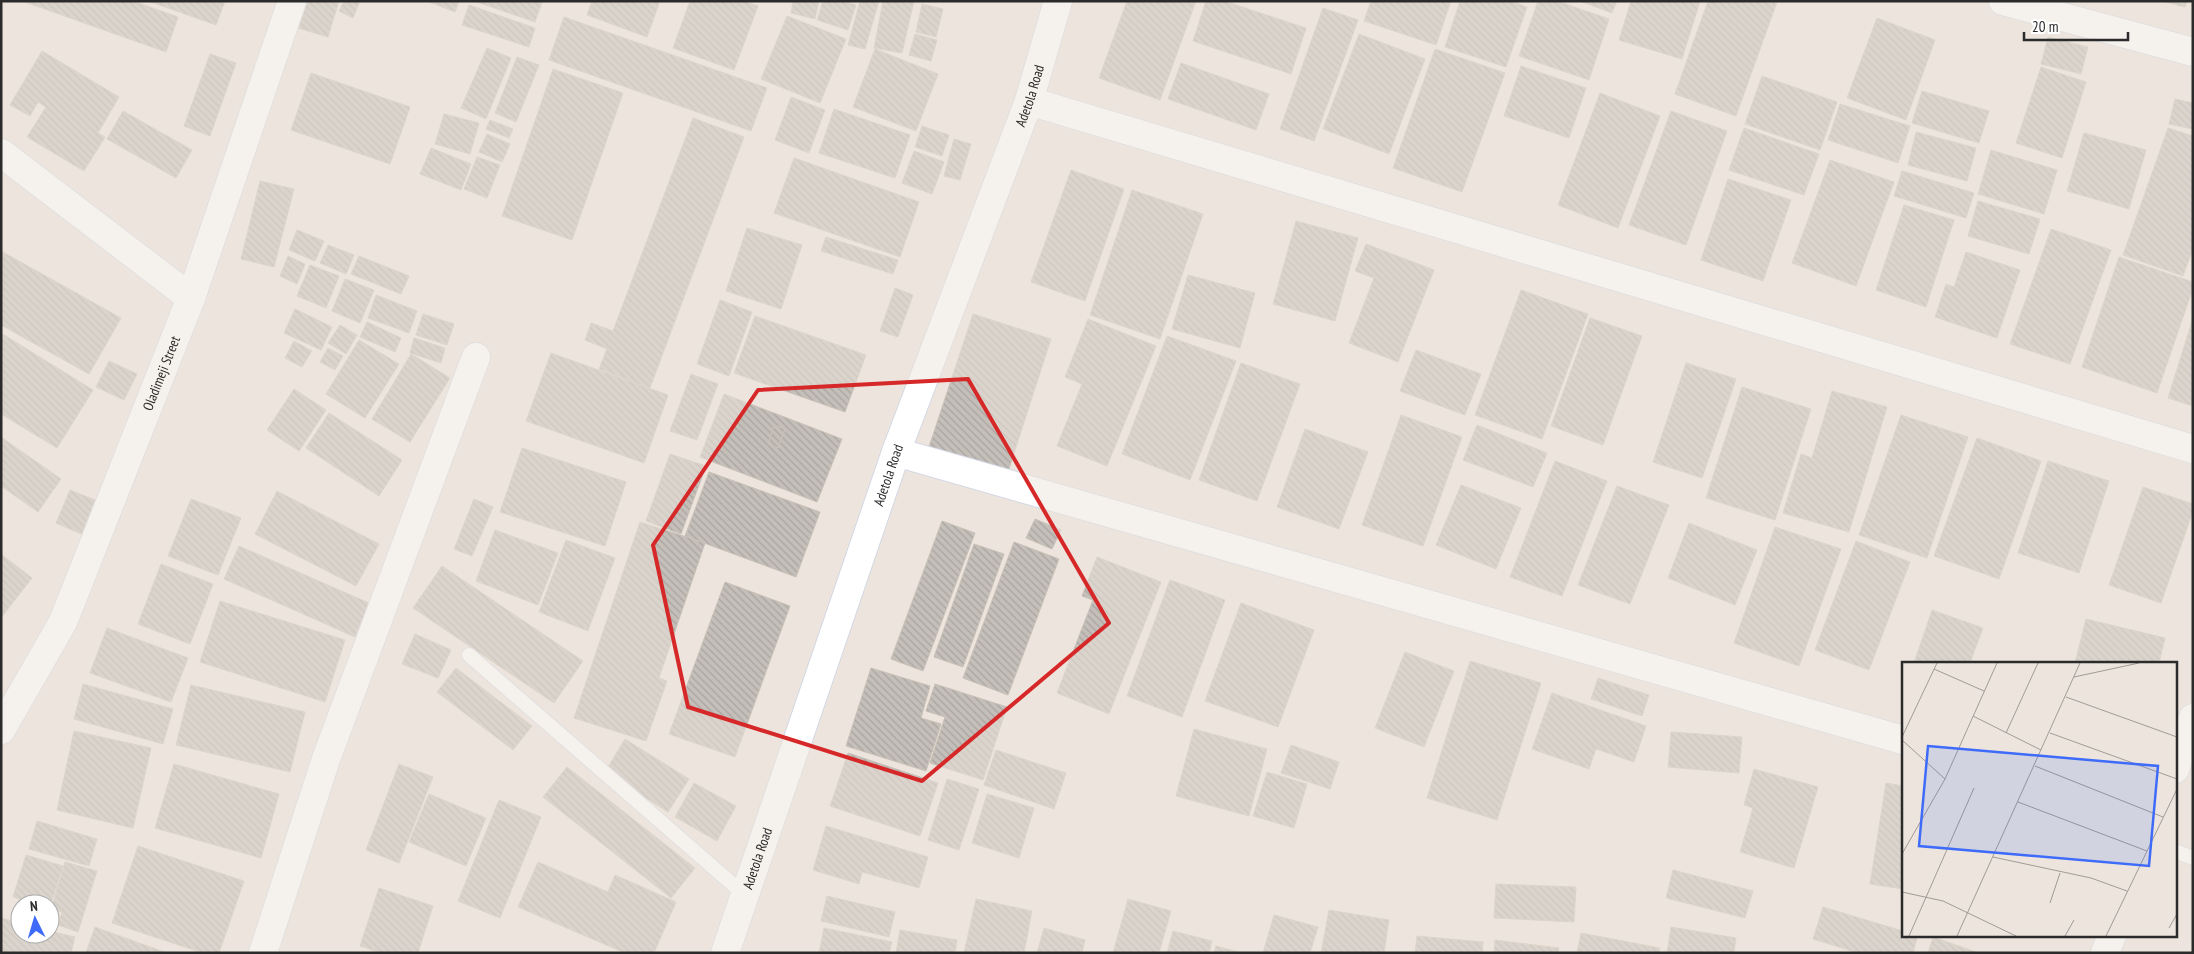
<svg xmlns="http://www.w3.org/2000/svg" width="2194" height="954" font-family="'PT Sans Narrow',sans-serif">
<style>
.building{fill:url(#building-back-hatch);stroke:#c8c1b7;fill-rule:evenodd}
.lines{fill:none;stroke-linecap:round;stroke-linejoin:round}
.lane-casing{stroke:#d3d7e4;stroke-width:16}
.street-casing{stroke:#d3d7e4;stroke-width:30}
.lane{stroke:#fff;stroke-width:14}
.street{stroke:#fff;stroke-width:28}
.marked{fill:none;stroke:#d62828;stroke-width:4;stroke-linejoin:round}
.labels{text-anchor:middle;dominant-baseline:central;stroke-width:4;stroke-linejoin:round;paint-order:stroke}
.street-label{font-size:14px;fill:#2b2b2b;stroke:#fff}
.inset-road{fill:none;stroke:#9f9b96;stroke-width:1}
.view{fill:#3e6bf9;fill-opacity:0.15;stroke:#3e6bf9;stroke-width:2.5}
.inset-edge{fill:none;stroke:#2b2b2b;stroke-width:2.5}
</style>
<defs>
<pattern id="building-back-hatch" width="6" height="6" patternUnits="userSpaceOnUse" patternTransform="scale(1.25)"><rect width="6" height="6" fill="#c5bfba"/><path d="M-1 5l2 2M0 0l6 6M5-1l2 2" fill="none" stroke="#a9a4a0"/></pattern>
</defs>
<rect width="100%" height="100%" fill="#ede5dd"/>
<!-- building -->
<path class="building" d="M22,1h111l45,16 -12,35z
M148,1h77l-9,24z
M306,1h33l-11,36 -30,-9z
M344,1h16l-7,17 -14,-7z
M427,1h32l-4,11z
M474,1h65l3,1 -7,20z
M592,1h68l-13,36 -60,-22z
M690,1h54l14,5 -24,64 -61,-22z
M793,1h26l-4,18 -24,-6z
M823,1h20l13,4 -8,25 -31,-10z
M860,1h19l-14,48 -17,-4z
M883,1h31l-12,52 -28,-5z
M1127,1h69l-36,99 -61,-22z
M1206,1h18l82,27 -15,46 -98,-33z
M1371,1h80l-15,44 -72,-24z
M1460,1h51l16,6 -21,60 -61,-20z
M1538,1h19l52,18 -20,61 -70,-24z
M1580,1h37l-5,12z
M1631,1h69l-18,58 -63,-19z
M1708,1l69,1 -41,114 -61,-22z
M2162,1h25l-2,6z
M922,4l21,5 -7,28 -20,-5z
M469,5l66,23 -6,19 -67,-22z
M1323,8l35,12 -44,121 -34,-12z
M787,16l59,23 -26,64 -59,-24z
M564,17l203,71 -16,43 -202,-71z
M1877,18l58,22 -29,80 -59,-22z
M915,34l22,6 -6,21 -22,-6z
M1359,34l66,25 -36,95 -66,-25z
M2048,37l40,10 -7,27 -40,-10z
M487,48l24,10 -25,61 -25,-11z
M875,49l63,25 -22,57 -63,-24z
M1435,49l70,24 -43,119 -69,-24z
M42,51l77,46 -21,36 7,4 -21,34 -57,-34 19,-30 -8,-5 -8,14 -20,-11z
M210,54l26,9 -26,73 -26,-10z
M517,57l22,8 -23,57 -21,-9z
M1181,63l88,31 -13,36 -88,-31z
M1521,66l65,22 -17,50 -65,-22z
M2041,67l45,15 -24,76 -46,-15z
M553,69l70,24 -51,147 -70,-24z
M311,73l99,34 -20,57 -99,-34z
M1762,76l75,26 -17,48 -75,-26z
M1922,91l67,20 -10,32 -67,-20z
M1600,93l60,23 -42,112 -60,-23z
M791,97l34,13 -16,43 -34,-13z
M2175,99l18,4v26l-24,-5z
M1840,104l70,22 -12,37 -70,-23z
M834,109l76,26 -15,43 -76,-25z
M123,111l69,39 -16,28 -69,-39z
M1671,111l56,20 -41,114 -57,-20z
M444,114l35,9 -9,31 -35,-10z
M693,118l51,19 -94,251 -51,-19 8,-20 -22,-9 6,-17 22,8z
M490,120l23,9 -4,9 -23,-9z
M922,126l27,9 -7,21 -27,-9z
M1744,128l75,26 -15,41 -75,-25z
M2168,128l25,8v113l-10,27 -60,-21z
M1916,132l60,16 -9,33 -59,-16z
M2084,133l62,17 -17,59 -62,-18z
M487,134l23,10 -8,18 -23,-10z
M954,139l17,5 -11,36 -16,-4z
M431,148l40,16 -10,26 -41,-16z
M1991,150l66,20 -13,44 -66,-20z
M914,151l30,11 -12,32 -30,-11z
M477,157l23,8 -13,33 -23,-9z
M794,158l125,44 -19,55 -126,-44z
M1830,160l64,22 -38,104 -64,-23z
M1071,170l53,19 -39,112 -54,-19z
M1902,171l72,22 -8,25 -72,-22z
M1728,179l63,21 -28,81 -62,-21z
M260,181l34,8 -20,78 -33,-8z
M1132,190l71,24 -43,125 -70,-24z
M1978,201l62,18 -11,35 -61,-18z
M1904,205l50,15 -28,87 -50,-17z
M1296,221l62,17 -23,83 -62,-17z
M747,228l55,17 -21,64 -55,-18z
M2051,229l60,21 -41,114 -60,-20z
M297,230l27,11 -9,20 -26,-11z
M826,237l72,23 -5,14 -72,-23z
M1366,244l68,26 -36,92 -49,-19 25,-65 -19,-7z
M328,245l26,10 -8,19 -26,-11z
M1,251l120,67 -32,56 -88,-49z
M1966,252l54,18 -23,68 -62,-21 11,-33 8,3z
M288,256l17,8 -8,20 -17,-8z
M359,256l50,20 -8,18 -50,-20z
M2119,257l74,25v6l-36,105 -75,-26z
M310,265l29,11 -13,32 -29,-12z
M1188,275l67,18 -15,55 -68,-19z
M345,279l29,11 -14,33 -28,-12z
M895,288l18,7 -15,42 -18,-6z
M1521,290l67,24 -46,125 -67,-24z
M376,295l41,16 -8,22 -41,-15z
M720,300l32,12 -23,64 -32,-12z
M295,309l37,18 -11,23 -37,-17z
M423,314l31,10 -7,21 -31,-10z
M973,314l78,25 -45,139 -79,-25z
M755,316l111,39 -21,57 -111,-39z
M1590,318l52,18 -39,109 -52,-19z
M2193,318v88l-25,-8z
M1088,319l68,27 -49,120 -50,-20 25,-62 -17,-7z
M367,322l34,16 -6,14 -35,-15z
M340,325l17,10 -11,19 -18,-11z
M1,333l92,57 -36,58 -56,-34z
M1167,336l69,25 -46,119 -68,-26z
M414,338l31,10 -4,15 -31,-10z
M359,340l40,24 -34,54 -39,-24z
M294,341l18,10 -10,16 -17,-9z
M328,348l15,8 -8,14 -15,-8z
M1416,350l65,24 -16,41 -65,-24z
M551,353l117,42 -24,68 -118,-42z
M411,354l39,24 -40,64 -38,-23z
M109,361l28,13 -13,26 -28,-13z
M1241,363l59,21 -43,117 -58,-21z
M1686,363l50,16 -34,99 -49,-16z
M691,374l27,10 -21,56 -27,-9z
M1742,387l69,22 -36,111 -69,-22z
M294,389l32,21 -27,41 -32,-21z
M1832,391l55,16 -38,125 -66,-19 18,-59 11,4z
M724,394l118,45 -25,63 -117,-45zM774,425l11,4 -7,19 -10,-4z
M329,413l73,47 -23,36 -73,-48z
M1401,415l61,22 -39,109 -61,-21z
M1901,415l67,22 -41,121 -68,-23z
M774,425l11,4 -7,19 -10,-4z
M1477,425l70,28 -14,34 -70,-27z
M1305,429l63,23 -29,77 -62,-22z
M1,437l60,42 -23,33 -37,-26z
M1977,438l64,23 -42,118 -65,-23z
M522,448l104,34 -21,64 -105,-34z
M670,454l36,12 -25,68 -35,-13z
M1555,461l52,20 -45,115 -52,-19z
M2048,461l61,20 -30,92 -61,-20z
M709,472l111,40 -24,65 -111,-41z
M1461,485l60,23 -25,61 -60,-24z
M1617,486l52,19 -39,99 -52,-19z
M2143,487l50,17v7l-32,92 -52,-18z
M70,490l30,12 -14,34 -30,-13z
M277,491l102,53 -23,42 -101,-52z
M191,499l50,19 -23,57 -50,-19z
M474,499l19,8 -21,49 -18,-7z
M1035,519l26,11 -9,19 -26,-11z
M942,521l33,12 -52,138 -32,-12z
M640,522l65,21 -46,135 8,3 -21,60 -72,-23z
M1689,523l68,27 -22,55 -67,-27z
M1775,527l66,22 -42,117 -65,-23z
M495,530l63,23 -20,52 -62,-24z
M566,540l49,18 -27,73 -49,-19z
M1856,541l54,21 -41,108 -54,-20z
M1014,542l45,17 -51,136 -45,-17z
M974,544l30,10 -41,113 -29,-10z
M239,546l130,57 -14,34 -131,-58z
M1,554l31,24 -31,40z
M1097,557l64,25 -52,132 -52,-21 36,-93 -11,-4z
M161,564l52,20 -23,60 -52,-20z
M442,566l141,95 -29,42 -141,-95z
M1170,580l55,20 -43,117 -55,-21z
M725,582l65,24 -55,151 -66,-23z
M220,601l125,39 -20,62 -125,-40z
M1241,603l73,27 -36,97 -73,-26z
M1932,610l51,18 -13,35h-56z
M2086,619l79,19 -6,25h-84z
M107,628l81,30 -17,44 -81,-29z
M415,634l36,16 -13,28 -36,-14z
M1405,652l49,19 -30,76 -49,-19z
M1470,661l71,22 -44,137 -70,-22z
M456,668l76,58 -19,24 -76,-58z
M871,668l59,18 -9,32 20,6 -15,47 -80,-25z
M1598,678l51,17 -7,21 -51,-17z
M83,684l90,25 -10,35 -89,-25z
M935,684l72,23 -24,73 -53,-17 15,-46 -19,-6z
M191,685l114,27 -15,60 -114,-27z
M1552,693l94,33 -12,36 -38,-13 -7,20 -57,-20z
M1194,729l73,20 -18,67 -73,-20z
M74,731l77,17 -18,80 -76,-18z
M1671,732l71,5 -3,36 -71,-6z
M625,739l64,40 -21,33 -63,-40z
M1291,745l48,17 -9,27 -49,-16z
M996,750l70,23 -12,36 -70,-24z
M848,753l90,30 -18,53 -90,-30z
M174,764l105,30 -18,64 -106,-30z
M399,764l34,13 -34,86 -33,-13z
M567,767l128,101 -24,30 -128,-101z
M1754,769l64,18 -24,81 -54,-16 13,-44 -9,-3z
M1267,772l40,12 -13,44 -41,-12z
M947,779l32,10 -20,61 -31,-10z
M694,783l42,23 -19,35 -42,-24z
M1886,783l17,3v103l-33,-5z
M429,794l57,24 -20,48 -57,-24z
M987,794l47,14 -15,50 -47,-15z
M499,800l42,17 -41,101 -42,-17z
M37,821l60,18 -8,27 -60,-17z
M826,826l102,31 -9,31 -57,-16 -3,12 -46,-14z
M138,846l106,35 -25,72h-16l-91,-30z
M26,855l37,11 -13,41v-3h-14l-23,-7z
M65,862l32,9 -19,61 -20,-7 4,-13 -11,-3z
M538,862l70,30 7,-17 61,27 -22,51h-29l-107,-46z
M1673,870l80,21 -8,27 -79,-20z
M1496,884l80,3 -2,35 -80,-4z
M379,888l54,18 -15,47h-37l-21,-7z
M827,896l68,16 -6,25 -68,-16z
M976,899l56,12 -8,42h-60z
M1128,899l43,12 -12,42h-46z
M1823,907l80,24v4h15l-5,18h-55l-45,-14z
M1329,910l60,10 -5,33h-63z
M1274,915l44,12 -8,26h-47z
M1,918l19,5v11h30v-3l25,6 -4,16h-70z
M95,927l72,26h-81z
M1671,927l65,11 -2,15h-67z
M824,928l68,14 -3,11h-70z
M1044,928l41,12 -3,13h-45z
M900,930l57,10 -2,13h-59z
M1173,931l39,10 -3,12h-42z
M1581,933l79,15 -1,5h-82z
M1417,936l66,6 -1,11h-67z
M1933,937l46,16h-51z
M1495,940l64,8 -1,5h-64z
M1216,946l26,7h-28z"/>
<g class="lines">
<!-- lane casing -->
<g class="lane-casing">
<path id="lane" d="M469,655l276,240
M2175,851l18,7"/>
</g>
<!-- street casing -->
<g class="street-casing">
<g id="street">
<path d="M2003,1l190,51"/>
<path d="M1029,101l1164,348"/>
<path d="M1,153l190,145"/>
<path d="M896,452l1007,288"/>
<path id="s1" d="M1,730l62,-108 128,-324 101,-297"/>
<path d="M2175,769l18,-51"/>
<path d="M263,953l63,-194 150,-402"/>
<path id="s2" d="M725,953l171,-501 133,-351 29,-100"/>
<path d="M2105,953l7,-18"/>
</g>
</g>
<!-- lane -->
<use href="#lane" class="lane"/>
<!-- street -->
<use href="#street" class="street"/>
</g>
<!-- marked area -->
<path d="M0 0H2194V954H0ZM968,379l141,244 -187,158 -234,-74 -35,-162 105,-155z" fill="#ede5dd" fill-opacity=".55" fill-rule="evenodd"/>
<path class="marked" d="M968,379l141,244 -187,158 -234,-74 -35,-162 105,-155z"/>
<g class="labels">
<!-- street labels -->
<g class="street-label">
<text stroke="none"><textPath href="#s2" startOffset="910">Adetola Road</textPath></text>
<text stroke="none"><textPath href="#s1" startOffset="392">Oladimeji Street</textPath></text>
<text stroke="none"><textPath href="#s2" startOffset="505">Adetola Road</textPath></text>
<text stroke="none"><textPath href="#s2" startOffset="100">Adetola Road</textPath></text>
</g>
</g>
<!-- overview -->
<g transform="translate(1902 662)">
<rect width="275" height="275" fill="#ede5dd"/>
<path class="inset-road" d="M32,7l50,22M172,15l65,-14M164,35l111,40M71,54l68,34M104,71l32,-70M148,71l127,46M0,75l35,-74M0,78l43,39M133,104l128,51M116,140l129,49M0,192l43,-75 52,-116M91,195l98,21 36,13M0,230l41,9 73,35M148,241l10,-30M267,266l8,-14M7,274l65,-148M55,274l123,-273M163,274l9,-16M204,274l71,-147"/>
<path class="view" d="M26,84l230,20 -9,100 -230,-20z"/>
<rect width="275" height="275" class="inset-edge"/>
</g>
<!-- border -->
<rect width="2194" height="954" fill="none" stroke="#2b2b2b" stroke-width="5"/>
<!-- north arrow -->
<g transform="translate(35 919) rotate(355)"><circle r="24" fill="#ffffff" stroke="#aaaaaa"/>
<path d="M0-4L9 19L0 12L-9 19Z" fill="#3e6bf9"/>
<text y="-8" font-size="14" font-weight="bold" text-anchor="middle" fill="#2b2b2b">N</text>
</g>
<!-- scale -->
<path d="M2024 32v8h104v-8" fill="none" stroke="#2b2b2b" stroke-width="2.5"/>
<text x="2032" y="32" font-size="15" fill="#2b2b2b" stroke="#ffffff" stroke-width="4" paint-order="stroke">20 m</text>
</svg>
